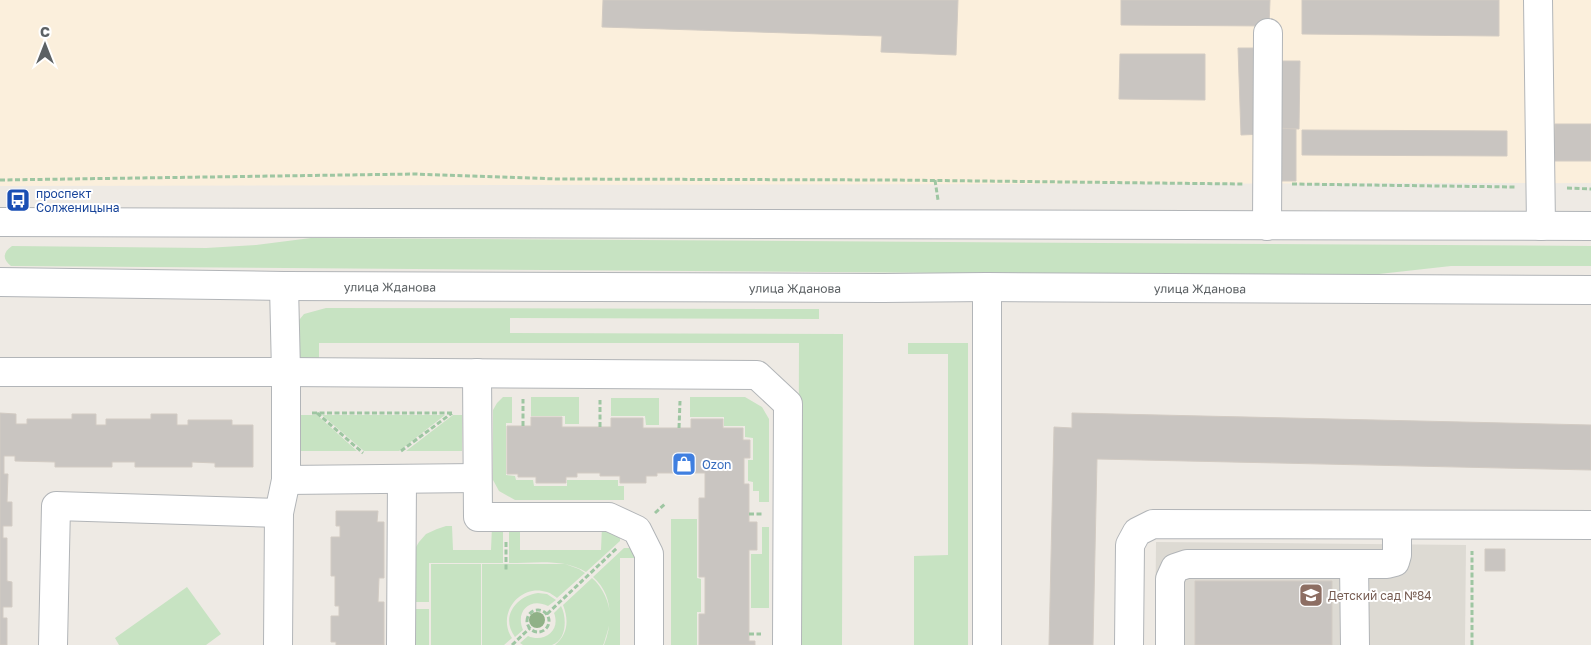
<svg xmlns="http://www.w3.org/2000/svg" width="1591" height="645" font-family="'Golos Text',sans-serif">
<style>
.commercial{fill:#fbefdc}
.education{fill:#dddad3}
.green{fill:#c7e3c2}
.building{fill:#c9c5c1;stroke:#d2cbc3}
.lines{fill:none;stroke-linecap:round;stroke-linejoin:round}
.minor-casing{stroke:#b2b5b8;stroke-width:30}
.path{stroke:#9ec6a2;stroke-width:3;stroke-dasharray:5 2.5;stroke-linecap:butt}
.minor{stroke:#fff;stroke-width:28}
.tree{fill:#90b187}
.labels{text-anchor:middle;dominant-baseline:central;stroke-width:4;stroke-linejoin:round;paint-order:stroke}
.transit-label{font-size:12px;fill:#164399;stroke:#fff;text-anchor:start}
.street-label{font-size:12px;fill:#5c6164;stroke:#fff}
.shop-label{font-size:12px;fill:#366cbe;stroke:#fff;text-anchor:start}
.education-label{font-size:12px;fill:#785e54;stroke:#fff;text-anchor:start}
</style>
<rect width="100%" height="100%" fill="#eeeae4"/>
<!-- commercial -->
<path class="commercial" d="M0,0h1591v183l-1591,3z"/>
<!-- education -->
<path class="education" d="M1156,542l310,3 -1,100h-310z"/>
<!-- green -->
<path class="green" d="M311,238l1280,8v20h-140l-90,10 -1350,-10c-9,-7 -8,-14 1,-20l194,2 50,-3z
M326,308l493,1v10l-309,-1v15l333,1 -1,311h-44l1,-302h-480v20h-18l-10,-18 4,-20 9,-11z
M908,343h60v302h-54v-89l34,-1v-201h-40z
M503,397h9v26h-6v52l9,1 1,4h17l1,6h33v-6h51v6h6v14h-109l-16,-9 -6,-11v-70l4,-7z
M531,397h48v27h-14v-8h-34z
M690,397h55l17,10 7,12v83h-10v-11h-6v-9l-5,-1v-21h5v-22l-8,-1v-11h-21v-9h-34z
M611,398h48v27h-13l-1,-9h-34z
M293,415h24l40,36h-64z
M322,415h123l-46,36h-35z
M453,415h9v36h-56z
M671,519h26v59l4,1v33h-4v33h-26z
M446,526h6l1,24h38l1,-24h11v37h-74v39h-16v-50l6,-10 7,-8 11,-5z
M509,526h11v24h81l1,-24 18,3v12l-34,31c-22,-14 -52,-9 -77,-9z
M762,527h7v81h-18v-54h11z
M624,548h13l4,10h-21v87h-16c9,-23 9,-51 -11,-68z
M431,564h50v81h-50z
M482,564h83l14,5 6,4 -28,25c-3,-2 -6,-5 -10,-6 -27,-9 -51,22 -35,46l-8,7h-22z
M592,578c11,9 19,27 18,42 -1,8 -4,16 -6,23l-1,2h-48c13,-11 14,-25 8,-40z
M187,587l34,47 -15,11h-87l-4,-7z
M538,593l9,1 9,6 -8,6c-18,-9 -33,5 -25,24l-8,7c-15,-20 1,-41 23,-44z
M561,606c6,11 6,34 -9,39 -8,0 -20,0 -29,0l-3,-2 8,-7c16,7 33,-5 26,-23z
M413,609h16v36h-16z"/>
<!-- building -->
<path class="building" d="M603,0h355l-2,55 -75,-3 1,-16 -280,-9z
M1121,0h149l-1,26 -148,-1z
M1302,0h197v36l-197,-2z
M1238,48h23l3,86 -23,1z
M1120,54h85v46l-86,-1z
M1275,61h25l-1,68 -22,-1z
M1555,124h36v37h-37z
M1277,128l19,1v52h-19z
M1302,130l205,1v25l-205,-1z
M0,413l16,1v10h11v-5h45v-5h24v11h10v-6h45v-5h26v11h11v-5h44v5h21v42h-38v-4l-23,-1v5h-57v-5h-23v5h-57v-5l-40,-1v-5h-11v18h4l-1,28h5v24h-9v12h4v43l5,1v25h-9v11h4v27h-7z
M1072,413l519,12v45l-494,-11 -4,186h-44l5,-218 18,1z
M531,417h31v10h49v-9h32v10h48v-9h32v9h20v12h7v18h-6v26h5v38h8v28h-8v91h6v4h-56v-31h6v-37h-6v-79h6v-25h-48v3h-11v7h-26v-7h-20v-3h-23v4h-11v6h-30v-6h-18v-3h-11v-48h24z
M336,511h42l-1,11h7v56h-5l-1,24h6v43h-48v-3h-5v-26h8v-10h-4v-30h-4v-39h9v-11h-4z
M1485,549h20v22h-20z
M1195,581h137v64h-137z"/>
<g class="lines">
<!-- minor casing -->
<g class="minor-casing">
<g id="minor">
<path d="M1538,0l3,226"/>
<path d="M0,222l1591,4"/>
<path d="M1267,226l1,-193"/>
<path id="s1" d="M0,282l284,4 599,2 104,-1 604,3"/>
<path d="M0,372h286l471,3 31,29 -1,241"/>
<path d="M477,373l1,144h131l28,13 12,24v91"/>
<path d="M286,480l191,-2"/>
<path d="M1354,564l1,81"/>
<path d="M53,645l3,-139 223,7"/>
<path d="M278,645l1,-132 7,-33v-108l-2,-86"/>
<path d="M401,645l1,-166"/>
<path d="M987,645v-358"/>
<path d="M1129,645l1,-100 7,-13 16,-8 438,1"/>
<path d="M1170,645v-66l5,-11 12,-4h200l8,-2 2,-7v-30"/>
</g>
</g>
<!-- path -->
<path class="path" d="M0,180l414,-6 144,5 334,1 351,4
M935,180l3,20
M1292,184l223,3
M1567,188l24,1
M312,413h141
M317,413l46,40
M523,426v-27
M600,427v-27
M679,428l1,-27
M401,451l51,-38
M655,513l11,-10
M749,514h14
M506,542v28
M527 621a11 11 0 1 1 22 0a11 11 0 1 1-22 0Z
M547,614l70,-66
M749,634h12
M512,645l18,-17
M1472,645v-94"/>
<!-- minor -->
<use href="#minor" class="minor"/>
</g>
<!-- trees -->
<circle class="tree" cx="537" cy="620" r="8"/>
<!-- icons -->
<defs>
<g id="bus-square" transform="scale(1.25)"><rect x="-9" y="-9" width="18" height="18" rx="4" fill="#1a4fb4" stroke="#fff"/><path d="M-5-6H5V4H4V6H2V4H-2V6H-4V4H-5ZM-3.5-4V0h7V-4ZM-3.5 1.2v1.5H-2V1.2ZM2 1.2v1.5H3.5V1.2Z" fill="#fff"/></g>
<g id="shop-square" transform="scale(1.25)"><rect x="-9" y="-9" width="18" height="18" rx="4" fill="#3f7fe0" stroke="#fff"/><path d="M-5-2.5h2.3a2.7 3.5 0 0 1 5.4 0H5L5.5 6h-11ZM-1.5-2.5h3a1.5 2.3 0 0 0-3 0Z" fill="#fff"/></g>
<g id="school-square" transform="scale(1.25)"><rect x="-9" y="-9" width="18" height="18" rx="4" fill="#8d6e63" stroke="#fff"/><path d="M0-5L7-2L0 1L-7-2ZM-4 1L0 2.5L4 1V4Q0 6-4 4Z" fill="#fff"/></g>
</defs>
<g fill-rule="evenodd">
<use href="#bus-square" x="18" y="200"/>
<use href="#shop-square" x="684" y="464"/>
<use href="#school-square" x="1311" y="595"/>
</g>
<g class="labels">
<!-- transit labels -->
<g class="transit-label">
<text x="36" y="193">проспект<tspan x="36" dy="14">Солженицына</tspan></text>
</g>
<!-- street labels -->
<g class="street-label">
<text stroke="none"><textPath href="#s1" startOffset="390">улица Жданова</textPath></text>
<text stroke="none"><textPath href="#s1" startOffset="795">улица Жданова</textPath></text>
<text stroke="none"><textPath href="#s1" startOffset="1200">улица Жданова</textPath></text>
</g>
<!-- shop labels -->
<g class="shop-label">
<text x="702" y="464">Ozon</text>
</g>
<!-- education labels -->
<g class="education-label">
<text x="1328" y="595">Детский сад №84</text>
</g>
</g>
<!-- north arrow -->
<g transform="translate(45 45)" stroke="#ffffff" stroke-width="4" paint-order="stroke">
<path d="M0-4L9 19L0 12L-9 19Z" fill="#5c6164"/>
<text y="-8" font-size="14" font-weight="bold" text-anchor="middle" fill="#5c6164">С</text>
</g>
</svg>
